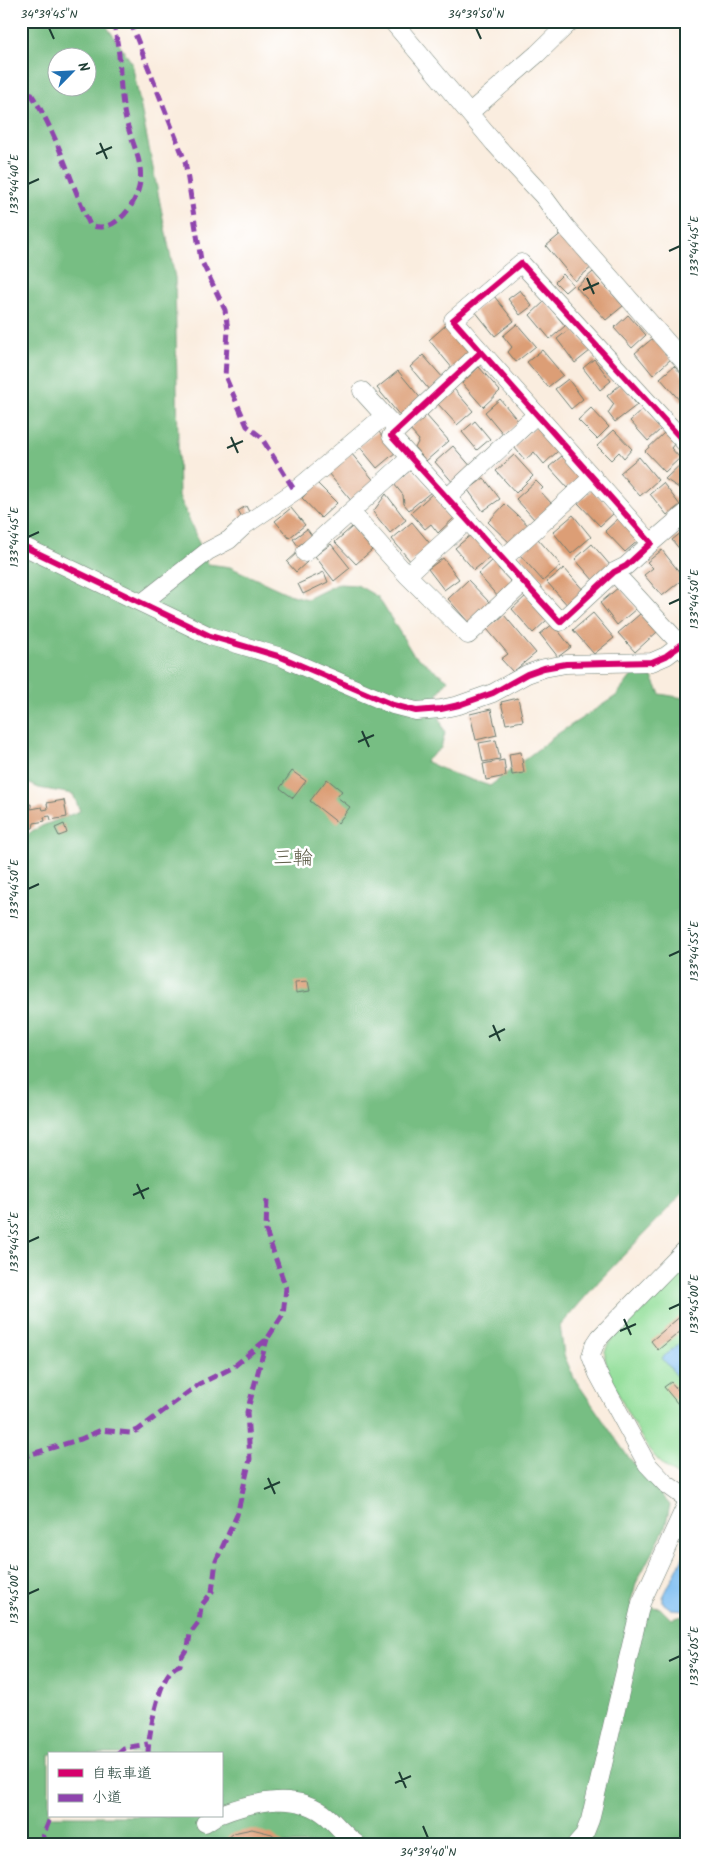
<svg xmlns="http://www.w3.org/2000/svg" width="708" height="1865" font-family="Kalam,'Klee One',sans-serif">
<style>
.green{fill:#94df9b;stroke:#5a8e68}
.forest{fill:#77be83;stroke:#4b7e5c;fill-rule:evenodd}
.water{fill:#7dbdf1;stroke:#4e7d92}
.building{fill:#dc9e76}
.lines{fill:none;stroke-linecap:round;stroke-linejoin:round}
.minor-casing{stroke:#6c7b70;stroke-width:19}
.tertiary-casing{stroke:#6c7b70;stroke-width:23}
.minor{stroke:#fff;stroke-width:18}
.tertiary{stroke:#fff;stroke-width:21}
.quiet{stroke:#8e44ad;stroke-width:5;stroke-dasharray:10 5;stroke-linecap:butt}
.cycleway-casing{stroke:#fff;stroke-width:9}
.cycleway{stroke:#d6006c;stroke-width:6}
.ticks{fill:none;stroke:#1f3d34;stroke-width:2}
.labels{text-anchor:middle;dominant-baseline:central;stroke-width:5;stroke-linejoin:round;paint-order:stroke}
.quarter-label{font-size:20px;fill:#615f4b;stroke:#fff}
.neatline{fill:none;stroke:#1f3d34;stroke-width:2}
.ticks-label{font-size:12px;text-anchor:middle;fill:#1f3d34}
</style>
<rect width="100%" height="100%" fill="#fff"/>
<filter id="ink" filterUnits="userSpaceOnUse"><feTurbulence type="fractalNoise" baseFrequency=".02" numOctaves="2"/><feDisplacementMap in="SourceGraphic" scale="10" xChannelSelector="R" yChannelSelector="G"/><feConvolveMatrix kernelMatrix="1 2 1 2 8 2 1 2 1" color-interpolation-filters="sRGB"/></filter>
<filter id="wash" filterUnits="userSpaceOnUse"><feTurbulence type="fractalNoise" baseFrequency=".0096" numOctaves="4" result="noise"/><feDisplacementMap in="SourceGraphic" scale="20" xChannelSelector="R" yChannelSelector="G"/><feGaussianBlur stdDeviation="1.12" result="paint"/><feColorMatrix in="noise" values="0 0 0 0 0 0 0 0 0 0 0 0 0 0 0 0 0 1.4 0 .05"/><feComposite in="paint" operator="in"/></filter>
<g filter="url(#wash)">
<rect width="100%" height="100%" fill="#faeddf"/>
<!-- green -->
<path class="green" d="M687,1261v222c-12,-9 -26,-18 -35,-30 -11,-12 -47,-81 -47,-96 -1,-7 2,-11 6,-17z"/>
<!-- forest -->
<path class="forest" d="M21,21h82l29,42 43,215 4,218 29,68 22,3 59,27 18,5 31,-15 19,1 21,12 35,57 35,26 -10,13 2,27 5,13 -4,15 -16,13 26,12 39,13 69,-53 57,-37 17,-22 19,3 8,17 24,4 3,3v488l-88,92 -39,45 4,29 10,23 52,76 44,51 -5,23 -28,53 -7,23 30,4 11,11 16,-4v229h-666v-1005l21,-13 38,-15 -7,-17 -34,-6 -18,-8zM58,58h30v30h-30zM49,1754h172v62h-172z"/>
<!-- water -->
<path class="water" d="M687,1337v51l-25,-30z
M687,1546v64l-16,-1 -8,-6v-6l20,-40z"/>
<g id="blocks">
<!-- building -->
<path class="building" d="M563,232l29,35 -17,14 -29,-35z
M593,272l30,34 -17,14 -30,-33z
M563,274l10,11 -8,7 -10,-10z
M520,290l12,16 -12,9 -12,-16z
M494,296l20,25 -19,15 -20,-25z
M545,301l20,25 -15,13 -20,-24z
M628,315l18,20 -14,13 -18,-20z
M517,324l19,22 -20,16 -8,-10 4,-5 -9,-11z
M446,325l25,29 -18,15 -24,-29z
M572,327l18,24 -15,12 -18,-24z
M653,338l18,21 -18,16 -18,-22z
M542,350l21,25 -15,12 -21,-25z
M423,355l21,24 -14,12 -20,-24z
M594,359l17,22 -11,9 -17,-22z
M674,366l13,14v17l-6,5 -21,-24z
M479,367l21,24 -17,16 -21,-24z
M398,371l24,29 -21,17 -24,-29z
M568,379l15,20 -12,10 -16,-20z
M621,384l16,21 -22,17 -7,-9 6,-9 -7,-8z
M454,389l19,22 -16,14 -19,-21z
M500,399l19,23 -15,13 -19,-23z
M591,408l18,19 -12,12 -19,-19z
M643,409l18,20 -13,12 -18,-20z
M426,415l23,26 -23,20 -11,-13 4,-8 -10,-11z
M475,421l15,18 -13,11 -15,-18z
M536,427l22,24 -14,13 -10,-12 -9,8 -11,-13z
M614,430l18,19 -8,9 -5,-6 -8,8 -14,-14z
M378,431l18,21 -19,16 -18,-22z
M665,432l10,11 -4,5 9,10 -15,14 -20,-21z
M453,446l20,23 -18,16 -20,-23z
M351,453l25,30 -23,20 -25,-30z
M514,455l19,21 -17,17 -20,-22z
M563,455l18,21 -13,12 -19,-21z
M639,457l19,23 -18,16 -20,-23z
M687,458v35l-22,-14z
M412,469l19,23 -22,18 -5,-6 -1,-9 -9,-11z
M484,478l16,21 -17,12 -15,-21z
M536,481l7,7 -3,3 12,13 -17,16 -19,-21z
M317,483l20,20 -16,15 -19,-20z
M663,483l17,22 -13,10 -17,-21z
M592,490l22,23 -14,13 -22,-23z
M433,493l22,24 -17,16 -7,-9 -6,5 -14,-16z
M386,494l20,26 -16,13 -17,-21z
M505,504l25,23 -17,19 -25,-24z
M246,506l5,10 -8,4 -5,-9z
M291,508l14,17 -16,13 -14,-17z
M573,515l18,22 -20,17 -18,-22z
M620,517l20,22 -15,13 -20,-21z
M412,522l20,24 -21,16 -19,-23z
M352,527l20,23 -16,14 -21,-22z
M687,528v30l-15,-18z
M307,529l5,7 -14,10 -5,-7z
M472,534l19,22 -17,14 -19,-22z
M538,539l23,26 -18,16 -23,-26z
M331,544l19,24 -16,13 -19,-25z
M592,544l18,21 -17,15 -18,-21z
M662,550l22,28 -22,18 -18,-21 9,-7 -6,-6z
M298,552l9,10 -11,10 -9,-10z
M443,558l16,21 -15,11 -16,-21z
M495,558l5,6 -2,4 16,17 -15,13 -21,-24z
M564,568l21,24 -16,15 -22,-25z
M324,572l4,10 -25,12 -5,-10z
M468,580l22,23 -21,20 -21,-24z
M619,587l17,22 -19,16 -17,-22z
M527,595l21,24 -15,14 -21,-24z
M593,613l21,25 -20,16 -21,-24z
M640,614l17,18 -22,20 -17,-19z
M504,615l32,38 -23,19 -12,-13 7,-5 -21,-25z
M553,624l18,23 -13,10 -18,-23z
M518,698l5,23 -17,3 -5,-22z
M491,709l6,26 -21,5 -6,-26z
M496,740l4,19 -17,3 -4,-19z
M521,752l3,21 -12,2 -3,-21z
M504,760l2,16 -20,4 -3,-16z
M292,771l14,10 -13,17 -13,-10z
M327,779l15,12 -5,6 13,10 -12,16 -28,-22z
M64,800l3,17 -16,3 -1,-4 -6,1 1,4 -11,2 -1,5 -11,2 -1,-24 10,-2v5l11,-2 1,3 5,-1 -1,-6z
M64,824l3,9 -8,3 -4,-8z
M308,981l2,10 -14,2 -1,-11z
M682,1315l5,6v5l-29,24 -7,-9z
M671,1382l16,19v14l-23,-28z
M252,1829l20,5 12,10h-64l13,-11z"/>
</g>
</g>
<g filter="url(#ink)">
<use href="#blocks" fill-opacity="0" stroke="#6c7b70" stroke-width="1"/>
<g class="lines">
<!-- minor casing -->
<g class="minor-casing">
<path id="minor" d="M392,21l102,122 49,53 23,31 121,138
M469,113l68,-59 34,-33
M481,352l-90,84 169,186 54,-50 12,-6 25,-23 -198,-223 68,-57 166,182
M362,391l30,33
M447,498l90,-84
M351,512l56,63 60,-54
M651,543l36,-31
M21,545l189,91 71,21 112,48 23,6 25,-2 18,-4 34,-12 34,-19 17,-6 22,-4 86,-2 14,-6 15,-11 6,9
M305,553l105,-95
M503,559l90,-82
M614,572l67,73
M407,575l61,60 56,-53
M142,603l66,-52 21,-11 16,-15 50,-34 89,-75
M687,1248l-87,89 -6,9 -3,10 7,18 49,90 18,19 22,16
M221,1814c35,-13 77,-23 107,3 10,9 18,20 29,27
M205,1823l11,-7
M576,1844l8,-9 6,-15 51,-217 46,-100"/>
</g>
<!-- tertiary casing -->
<g class="tertiary-casing">
<path id="tertiary" d="M681,645l6,-5"/>
</g>
<!-- minor -->
<use href="#minor" class="minor"/>
<!-- tertiary -->
<use href="#tertiary" class="tertiary"/>
<!-- quiet -->
<path class="quiet" d="M130,21l55,140 16,99 24,50 3,20 -3,46 22,50 14,11 34,54
M21,80c34,43 47,97 69,145 24,10 47,-20 50,-43 3,-19 -7,-37 -12,-55 -3,-9 -5,-20 -6,-30 -2,-14 -2,-28 -3,-42 -1,-11 -4,-22 -5,-34
M21,1460l4,-4 56,-17 20,-9 29,3 8,-3 61,-46 33,-16 35,-29 16,-24 3,-27 -20,-57 1,-34
M117,1754l7,-6 24,-4
M148,1754c0,-18 11,-75 25,-85 2,-2 4,-3 7,-4l2,-9 6,-9 2,-13 9,-12 2,-16 11,-14 4,-31 21,-46 13,-56 -3,-47 20,-73
M40,1844l11,-28"/>
<!-- cycleway casing -->
<g class="cycleway-casing">
<path id="cycleway" d="M481,352l-90,84 169,186 54,-50 12,-6 25,-23 -198,-223 68,-57 166,182
M21,545l189,91 71,21 112,48 23,6 25,-2 18,-4 34,-12 34,-19 17,-6 22,-4 86,-2 14,-6 15,-11 6,9"/>
</g>
<!-- cycleway -->
<use href="#cycleway" class="cycleway"/>
</g>
</g>
<!-- ticks -->
<path class="ticks" d="M49,28l5,11M476,28l5,11M100,143l7,16M96,154l16,-7M28,184l11,-5M669,251l11,-5M587,278l7,16M583,290l16,-7M231,437l7,16M227,448l16,-7M28,537l11,-5M669,604l11,-5M362,731l7,16M358,742l16,-7M28,889l11,-5M669,956l11,-5M493,1025l7,16M489,1037l16,-8M137,1184l7,15M133,1195l16,-7M28,1242l11,-5M669,1309l11,-5M624,1319l7,16M620,1331l16,-7M268,1478l7,16M264,1489l16,-7M28,1594l11,-5M669,1661l11,-5M399,1772l7,16M395,1783l16,-7M423,1826l5,12"/>
<g class="labels">
<!-- quarter labels -->
<g class="quarter-label">
<text x="293" y="859">三輪</text>
</g>
</g>
<!-- margin -->
<rect width="708" height="1865" fill="none" stroke="#fff" stroke-width="55"/>
<!-- legend -->
<rect x="48" y="1752" width="175" height="65" fill="#ffffff" stroke="#a5b1ae"/>
<rect x="58" y="1769" width="25" height="8" fill="#d6006c" stroke="#a5b1ae"/>
<text x="92" y="1778" font-size="15" fill="#1f3d34">自転車道</text>
<rect x="58" y="1794" width="25" height="8" fill="#8e44ad" stroke="#a5b1ae"/>
<text x="92" y="1802" font-size="15" fill="#1f3d34">小道</text>
<!-- north arrow -->
<g transform="translate(72 72) rotate(66)"><circle r="24" fill="#ffffff" stroke="#a5b1ae"/>
<path d="M0-4L9 19L0 12L-9 19Z" fill="#1f6fb2"/>
<text y="-8" font-size="14" font-weight="bold" text-anchor="middle" fill="#1f3d34">N</text>
</g>
<rect x="28" y="28" width="652" height="1810" class="neatline"/>
<g class="ticks-label">
<text x="49" y="18">34°39'45"N</text>
<text x="476" y="18">34°39'50"N</text>
<text transform="translate(14 184) rotate(-90)" y="4">133°44'40"E</text>
<text transform="translate(694 246) rotate(-90)" y="4">133°44'45"E</text>
<text transform="translate(14 537) rotate(-90)" y="4">133°44'45"E</text>
<text transform="translate(694 599) rotate(-90)" y="4">133°44'50"E</text>
<text transform="translate(14 889) rotate(-90)" y="4">133°44'50"E</text>
<text transform="translate(694 951) rotate(-90)" y="4">133°44'55"E</text>
<text transform="translate(14 1242) rotate(-90)" y="4">133°44'55"E</text>
<text transform="translate(694 1304) rotate(-90)" y="4">133°45'00"E</text>
<text transform="translate(14 1594) rotate(-90)" y="4">133°45'00"E</text>
<text transform="translate(694 1656) rotate(-90)" y="4">133°45'05"E</text>
<text x="428" y="1856">34°39'40"N</text>
</g>
</svg>
